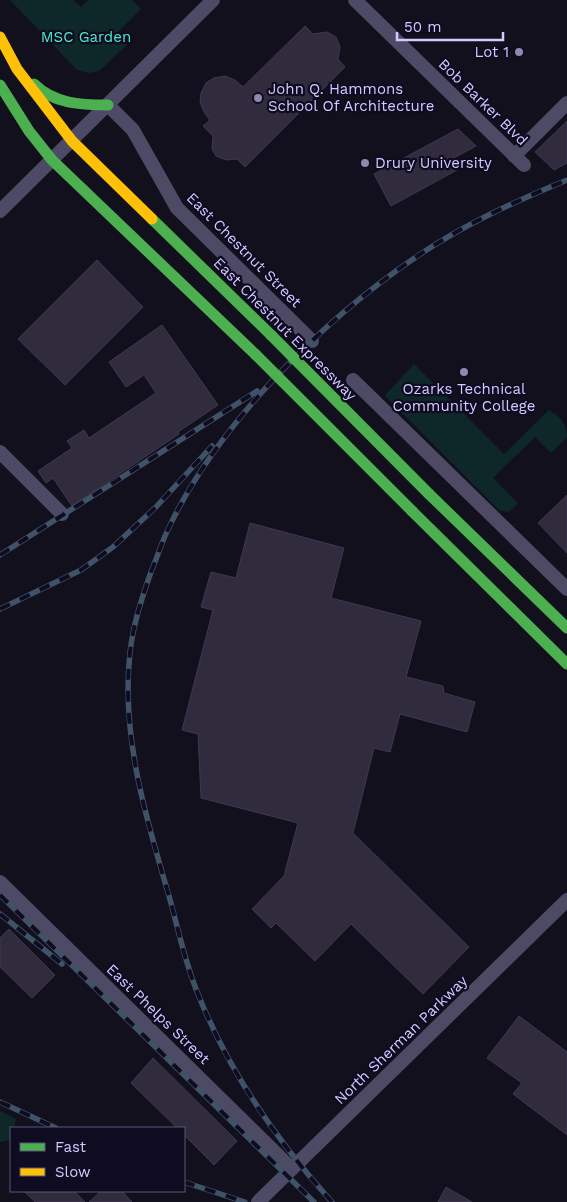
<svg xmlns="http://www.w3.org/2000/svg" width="567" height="1202" font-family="'Work Sans',sans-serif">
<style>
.green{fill:#0e2729}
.building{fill:#302c3e;stroke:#3e3951}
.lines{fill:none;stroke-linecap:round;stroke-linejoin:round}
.street{stroke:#4c4a65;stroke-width:14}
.fast{stroke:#4caf50;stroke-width:11}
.slow{stroke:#ffc107;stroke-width:11}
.rail-casing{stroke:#3f5267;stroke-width:5.5}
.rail{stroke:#0f0b21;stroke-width:4;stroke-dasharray:11;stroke-linecap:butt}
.fast-bridge{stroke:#4caf50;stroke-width:11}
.poi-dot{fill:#8f89b0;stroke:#0f0b21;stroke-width:2}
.labels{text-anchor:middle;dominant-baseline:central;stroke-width:4.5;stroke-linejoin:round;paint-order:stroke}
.park-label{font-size:15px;fill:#4bebca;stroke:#0f0b21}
.poi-label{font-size:15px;fill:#d3caff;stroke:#0f0b21;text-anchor:start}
.street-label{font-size:15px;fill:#d3caff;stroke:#0f0b21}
</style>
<rect width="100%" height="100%" fill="#12101c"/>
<!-- green -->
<path class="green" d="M10,0h63l8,7 7,-7h44l9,9 -25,25 11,11 -28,26 -10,2 -12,-3z
M414,364l90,90 45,-44c12,7 18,14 18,27l-16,16 -16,-16 -42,41 25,25 -9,9 -10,-2 -113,-113v-3z
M0,1111l16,8 -2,9h-3v12l-11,2z"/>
<!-- building -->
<path class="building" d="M305,26l8,8 14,-2 9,5 4,10 -2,12 7,8 -100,100 -8,-8 -11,1 -10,-4 -4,-7 1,-13 -10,-10 7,-6 -6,-8 -4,-10 1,-9 5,-10 8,-5 11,-2 10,4 8,7z
M567,121v42l-13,7 -19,-18z
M458,129l18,17 -24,13 5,11 -66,36 -17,-32z
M97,260l46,47 -78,78 -47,-46z
M162,325l56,80 -40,27 1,2 -107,72 -19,-28 -7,5 -8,-12 34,-23 -5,-7 17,-11 5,8 67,-45 -12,-18 -18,12 -17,-25z
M567,495v58l-29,-30z
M250,523l94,25 -13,50 90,23 -15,56 37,9 1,7 31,9 -8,30 -67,-18 -10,38 -16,-4 -21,85 116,114 -46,47 -72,-70 -36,37 -39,-38 -5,5 -19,-19 32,-33 14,-53 -97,-25 -3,-64 -16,-4 31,-120 -12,-3 10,-35 25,6z
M9,929l46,46 -23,23 -32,-31v-29z
M519,1016l48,36v83l-54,-41 9,-11 -35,-25z
M153,1058l84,83 -23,24 -30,-30v-7h-7l-46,-45z
M446,1187l26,15h-34z
M24,1191h50l11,11h-50z
M101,1191h21l10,11h-43z"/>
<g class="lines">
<!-- street -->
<path class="street" d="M355,0l169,165
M108,105l25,25 44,78 135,133
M514,156l53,-53
M0,211l213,-211
M353,380l214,209
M0,452l62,62
M0,882l292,287
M258,1202l309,-302"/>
<!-- fast -->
<path class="fast" d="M34,84c20,20 47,21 74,21
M0,85l29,46 23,29 203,194
M152,219l119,116
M429,494l138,134
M412,511l155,153"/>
<!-- slow -->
<path class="slow" d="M0,37l17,32 55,72 80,78"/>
<!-- rail casing -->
<g class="rail-casing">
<path id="rail" d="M0,555l257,-164
M0,609l81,-39 32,-23 43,-40 56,-61
M0,895l314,307
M0,914l62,50
M0,1102l56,26
M184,1182l61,20
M332,1202c-56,-62 -103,-130 -134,-208 -13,-31 -20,-66 -29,-98 -22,-75 -46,-153 -40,-232 2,-33 11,-61 22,-92 5,-12 9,-24 14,-36 48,-108 157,-216 254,-281 46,-31 97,-54 148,-75"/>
</g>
<!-- rail -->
<use href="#rail" class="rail"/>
<!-- fast-bridge -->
<path class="fast-bridge" d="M271,335l158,159
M255,354l157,157"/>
</g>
<!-- markers -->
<g class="poi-dot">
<circle cx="519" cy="52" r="5"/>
<circle cx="258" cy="98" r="5"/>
<circle cx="365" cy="163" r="5"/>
<circle cx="464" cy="372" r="5"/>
</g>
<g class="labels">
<!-- park labels -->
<g class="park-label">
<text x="86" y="37">MSC Garden</text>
</g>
<!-- poi labels -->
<g class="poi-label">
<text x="509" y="52" text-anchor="end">Lot 1</text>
<text x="268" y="89">John Q. Hammons<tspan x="268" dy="17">School Of Architecture</tspan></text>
<text x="375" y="163">Drury University</text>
<text x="464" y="389" text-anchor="middle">Ozarks Technical<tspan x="464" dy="17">Community College</tspan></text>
</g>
<!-- street labels -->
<g class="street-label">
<text transform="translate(483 102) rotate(44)">Bob Barker Blvd</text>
<text transform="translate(244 250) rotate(45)">East Chestnut Street</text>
<text transform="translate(285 329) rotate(45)">East Chestnut Expressway</text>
<text transform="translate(158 1014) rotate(44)">East Phelps Street</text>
<text transform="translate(401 1040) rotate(-44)">North Sherman Parkway</text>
</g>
</g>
<!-- legend -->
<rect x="10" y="1127" width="175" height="65" fill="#0f0b21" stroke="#5d577a"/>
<rect x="20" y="1143" width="25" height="8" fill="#4caf50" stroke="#5d577a"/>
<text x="55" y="1152" font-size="15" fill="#d3caff">Fast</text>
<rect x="20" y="1168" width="25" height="8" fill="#ffc107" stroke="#5d577a"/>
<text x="55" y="1177" font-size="15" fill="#d3caff">Slow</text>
<!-- scale -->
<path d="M397 32v8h106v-8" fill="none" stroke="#d3caff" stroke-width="2.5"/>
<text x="404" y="32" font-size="15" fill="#d3caff" stroke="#0f0b21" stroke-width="4" paint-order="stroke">50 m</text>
</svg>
